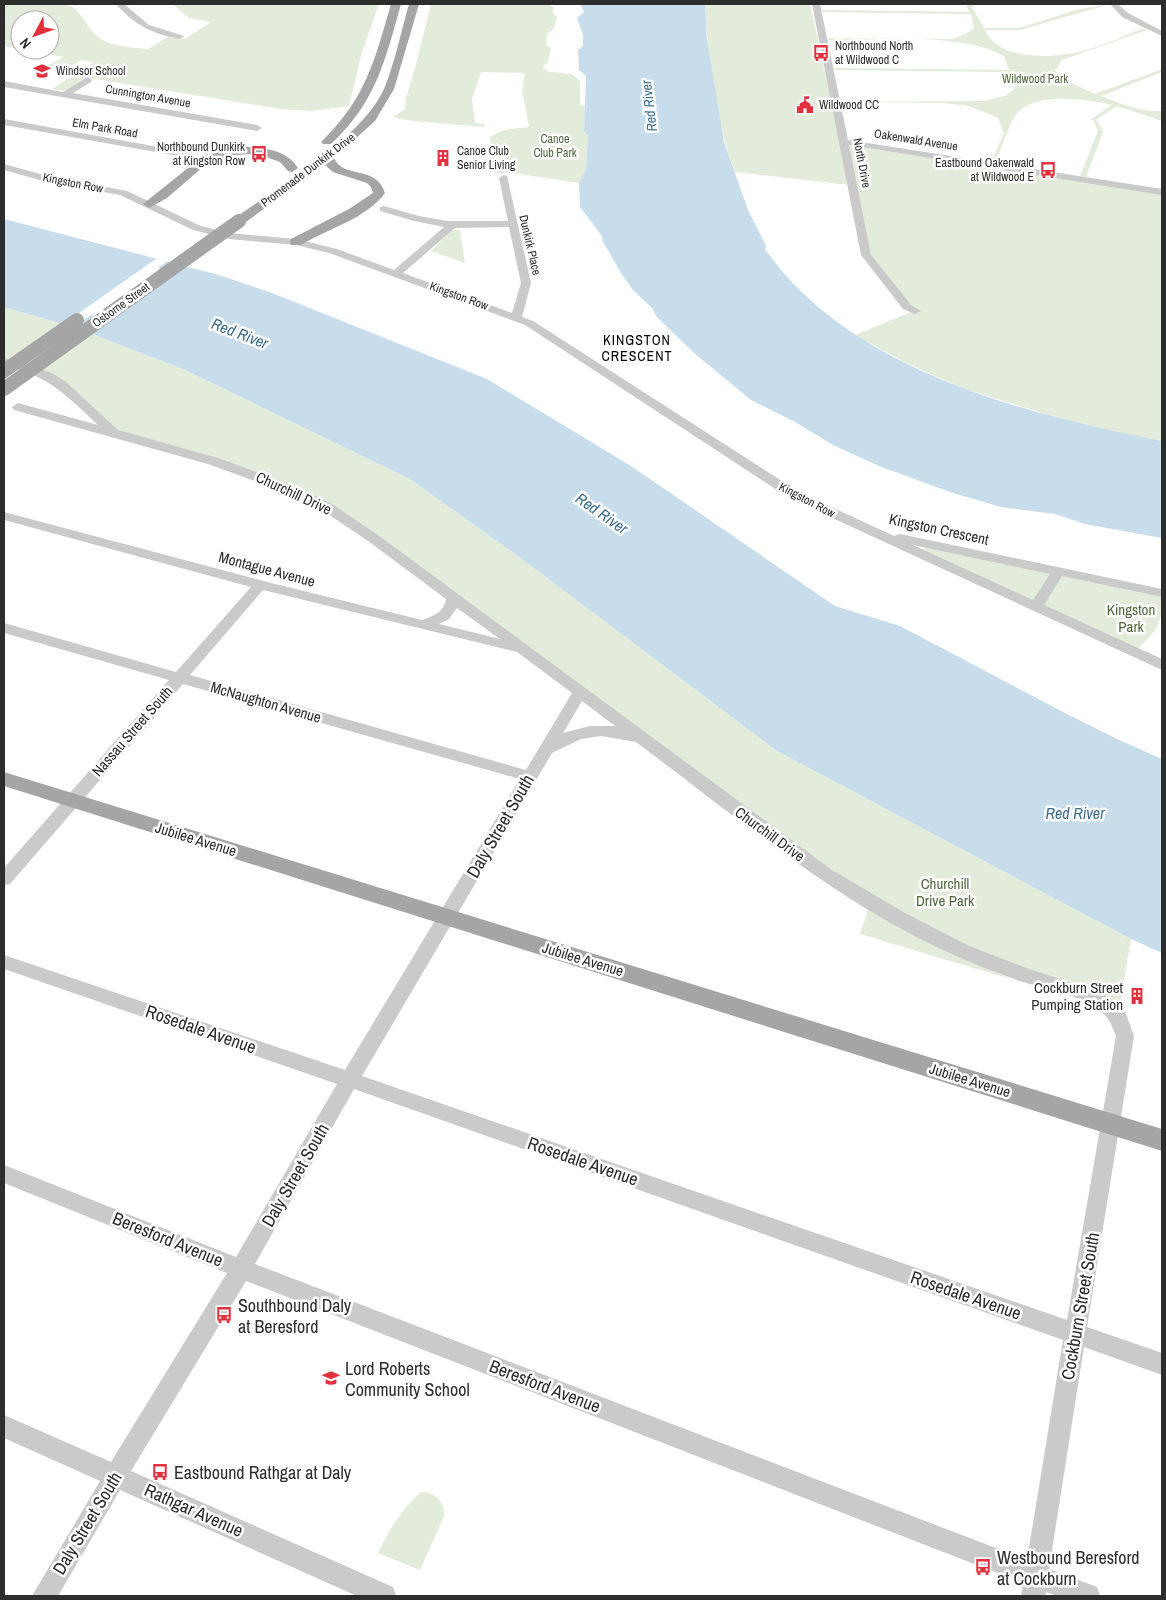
<svg xmlns="http://www.w3.org/2000/svg" width="1166" height="1600" font-family="'Archivo Narrow',sans-serif">
<style>
.green{fill:#e3ebdb}
.water{fill:#c7ddeb}
.pier{fill:#fff}
.lines{fill:none;stroke-linecap:round;stroke-linejoin:round}
.minor{fill:#cacaca;fill-rule:evenodd}
.major{fill:#a5a5a5;fill-rule:evenodd}
.major-bridge{stroke:#a5a5a5;stroke-width:14}
.labels{text-anchor:middle;dominant-baseline:central;stroke-width:5;stroke-linejoin:round;paint-order:stroke}
.far-poi-label{font-size:12px;fill:#2d2d2d;stroke:#fff;text-anchor:start}
.far-park-label{font-size:12px;fill:#50683c;stroke:#fff}
.far-street-label{font-size:12px;fill:#2d2d2d;stroke:#fff}
.far-water-label{font-size:14px;font-style:italic;fill:#3d6e8e;stroke:#fff}
.far-neighbourhood-label{font-size:14px;letter-spacing:1px;fill:#000;stroke:#fff}
.street-label{font-size:15px;fill:#2d2d2d;stroke:#fff}
.park-label{font-size:15px;fill:#50683c;stroke:#fff}
.poi-label{font-size:15px;fill:#2d2d2d;stroke:#fff;text-anchor:end}
.water-label{font-size:16px;font-style:italic;fill:#3d6e8e;stroke:#fff}
.near-street-label{font-size:18px;fill:#2d2d2d;stroke:#fff}
.near-poi-label{font-size:18px;fill:#2d2d2d;stroke:#fff;text-anchor:start}
</style>
<rect width="100%" height="100%" fill="#fff"/>
<!-- green -->
<path class="green" d="M4,4c20,0 47,-4 66,2 12,5 16,21 26,29 12,12 36,12 52,14l20,-12 17,2 26,-17 -22,-4 -16,-14h203l2,3 -16,45 -13,54 -37,5 -31,-2 -192,-31 -22,13 -15,-2 42,-27 -12,-2 -23,12 -16,-4 21,-11 -40,-7h26v-30h-30v29l-16,-3v-22l2,-1 -2,-1z
M431,4h117l5,3v6l4,4 -3,11 -7,6 -1,11 5,3 -3,14 -6,5 7,5 23,2 8,7v24l5,1 -1,26 4,3v12l-1,1 -1,22 -7,13 -66,-10h-19l-4,-36 13,-7 26,-3 -7,-37 3,-17 -44,-1 -9,27 3,24 10,1 -1,3 -72,-6 -19,-4 12,-8 1,-11 8,-26z
M705,4h105l16,73 9,28 4,36 10,44 -114,-13c-20,-53 -27,-112 -30,-168z
M966,4h10l-4,3 12,21h35l57,-18 34,-6 -90,26h-35c11,28 58,28 83,24 24,-3 53,-17 76,-26l3,2 -85,30 -7,11 7,8 33,15 67,-25v3l-61,24c19,8 40,16 61,15v10l-45,-15 -22,14 3,2 5,10 -17,45 -6,-1 18,-45 -5,-11h-3l22,-15c-25,-6 -84,-15 -99,14 -7,14 -12,30 -18,44l-4,-1 13,-29 -6,-15 -29,-12 -25,-3 -103,-1 142,-1 22,-5 10,-8 -5,-16 -175,-2 -1,-2 175,2 -5,-14c-44,-24 -125,-16 -176,-16v-2l125,1 13,-5 8,-6 -3,-14 -148,-2 -1,-2 147,2z
M849,145l313,49v247l-78,-15 -119,-37 -61,-27 -49,-27 59,-24 -48,-56 -13,-69z
M452,230h8l5,33 -34,-12z
M4,307l72,21 107,41 227,110 116,83 251,189 354,188 -13,77 -12,-12 -207,-86 -446,-321 -161,-107 -178,-57 -52,-48 -40,-19 -18,-4z
M926,547l236,50c0,29 -5,32 -24,52l-214,-98z
M868,910l77,41 69,29 -154,-46z
M421,1492c14,0 24,9 23,24l-24,54 -42,-17c11,-23 24,-44 43,-61z"/>
<!-- water -->
<path class="water" d="M580,4h125l2,35 17,103 24,68 18,36 -1,3c84,121 260,165 397,192v97l-77,-14 -30,-10 -54,-7 -51,-15 -71,-26 -46,-21 -38,-23 -44,-22 -57,-47 -38,-37 -4,-8 -19,-18 -12,-17 -18,-31 -1,-6 -22,-29 -1,-24 7,-13 1,-22 1,-1v-12l-4,-3 2,-56 -7,-6 -1,-20 5,-4v-11l-6,-17 7,-6z
M4,219l215,56 53,18 215,86 144,87 204,140 65,20 167,88 50,25 45,20v194l-31,-14 -354,-188 -251,-189 -116,-83 -227,-110 -107,-41 -72,-21z"/>
<!-- pier -->
<path class="pier" d="M160,256l10,3 -12,9 6,2 13,-9 11,2 -100,72 -10,-4 20,-14 -7,-2 -19,14 -10,-4z"/>
<g class="lines">
<!-- minor -->
<path class="minor" d="M116,4h8l25,21 35,11 -4,3c-27,-5 -46,-14 -64,-35z
M812,4h8l28,136 314,49v6l-313,-50 22,110 40,50 10,6 -6,3 -12,-5 -42,-54z
M1110,4h8l10,9 34,18v5l-40,-19z
M88,77l4,3 -1,2 -18,11 184,32 5,3 -5,3 -253,-44v-6l59,11z
M4,119l182,33 11,4 6,8 -5,3 -3,-1 -4,-6 -7,-3 -180,-32z
M4,164l40,11 83,16 74,35 28,7 67,6 41,10 57,21 50,-43 -30,-6 -34,-10v-4l4,-1 35,10 28,5h61l-9,-43 5,-3 3,1 24,107 -9,34 11,4 266,171 95,44 6,-2 262,55v8l-100,-21 -18,29 118,54v11l-373,-172 -264,-173 -196,-72 -33,-8 -67,-6 -36,-9 -73,-35 -77,-14 -39,-11zM509,227l12,56 -9,30 -109,-40 52,-45zM913,545l137,29 -17,26z
M4,358l22,6 26,9 14,9 52,48 100,28 79,29 35,17 46,31 454,335 73,43 62,32 59,23 71,23 15,8 13,12 9,25 -47,291 75,26v22l-78,-28 -35,222 48,18 3,9h-43l-11,-4 -1,4h-24l2,-13 -777,-302 -115,190 262,116 3,9h-39l-237,-106 -62,106h-26l68,-115 -96,-43v-23l107,47 116,-189 -223,-90v-18l232,92 101,-173 -333,-115v-14l341,115 175,-291 -337,-95 -173,200 -6,1v-17l165,-188 -165,-47v-10l172,49 75,-85 -247,-67v-8l267,71 151,37c12,-4 22,-8 24,-21l-78,-58 -46,-31 -35,-17 -79,-29 -194,-54 -2,-3 6,-4 80,22c-32,-30 -49,-49 -94,-60zM263,590l254,62 55,41 -46,77 -336,-95zM457,608l43,31 -61,-15 10,-5zM582,701l33,25h-25l-27,7zM601,736l35,6c102,76 202,162 320,214 21,9 42,18 64,25 21,7 64,15 81,30 8,7 11,15 15,25l-49,284 -705,-244 190,-323 29,-14zM354,1089l709,251 -36,220 -772,-296z"/>
<!-- major -->
<path class="major" d="M391,4h10c-16,57 -25,98 -70,140h-8l-2,-2 2,-2c43,-42 52,-81 68,-136z
M409,4h10l-25,85 -19,32 -41,37c10,22 42,6 51,35 -19,26 -58,36 -84,52h-10l-1,-3 1,-3 58,-30 24,-16 -2,-6 -4,-4 -34,-11 -8,-7 -82,59h-8l-2,-3 2,-3c43,-31 127,-80 149,-129 11,-27 17,-57 25,-85z
M241,147c20,0 46,2 57,21l-6,4 -4,-1 -8,-9 -14,-5 -17,-3 -24,2 -21,10 -37,32 -18,10 -6,-4 60,-48 20,-7z
M4,772l1158,357v22l-1158,-365z"/>
<!-- major-bridge -->
<path class="major-bridge" d="M4,371l73,-51
M4,389l235,-168"/>
</g>
<!-- icons -->
<defs>
<g id="bus-bare" transform="scale(1.35)"><path d="M-5-6H5V4H4V6H2V4H-2V6H-4V4H-5ZM-3.5-4V0h7V-4ZM-3.5 1.2v1.5H-2V1.2ZM2 1.2v1.5H3.5V1.2Z" fill="#e2313d" stroke="#fff" stroke-width="2.5" paint-order="stroke"/></g>
<g id="school-bare" transform="scale(1.35)"><path d="M0-5L7-2L0 1L-7-2ZM-4 1L0 2.5L4 1V4Q0 6-4 4Z" fill="#e2313d" stroke="#fff" stroke-width="2.5" paint-order="stroke"/></g>
<g id="civic-bare" transform="scale(1.35)"><path d="M-.6-6.5H3V-4.5H.6V-3L4-1V1h2V6H-6V1h2V-1L-.6-3ZM-1.2 2.5V6h2.4V2.5Z" fill="#e2313d" stroke="#fff" stroke-width="2.5" paint-order="stroke"/></g>
<g id="building-bare" transform="scale(1.35)"><path d="M-4-6H4V6H1V3H-1V6H-4ZM-2.5-4.3h1.7v1.8h-1.7ZM.8-4.3h1.7v1.8H.8ZM-2.5-1h1.7V.8h-1.7ZM.8-1h1.7V.8H.8Z" fill="#e2313d" stroke="#fff" stroke-width="2.5" paint-order="stroke"/></g>
</defs>
<g fill-rule="evenodd">
<use href="#bus-bare" x="821" y="53"/>
<use href="#school-bare" x="42" y="71"/>
<use href="#civic-bare" x="805" y="105"/>
<use href="#bus-bare" x="259" y="154"/>
<use href="#building-bare" x="443" y="158"/>
<use href="#bus-bare" x="1048" y="170"/>
<use href="#building-bare" x="1137" y="996"/>
<use href="#bus-bare" x="224" y="1315"/>
<use href="#school-bare" x="331" y="1378"/>
<use href="#bus-bare" x="160" y="1472"/>
<use href="#bus-bare" x="983" y="1567"/>
</g>
<g class="labels">
<!-- far-poi labels -->
<g class="far-poi-label">
<text x="835" y="46">Northbound North<tspan x="835" dy="14">at Wildwood C</tspan></text>
<text x="56" y="71">Windsor School</text>
<text x="819" y="105">Wildwood CC</text>
<text x="245" y="147" text-anchor="end">Northbound Dunkirk<tspan x="245" dy="14">at Kingston Row</tspan></text>
<text x="457" y="151">Canoe Club<tspan x="457" dy="14">Senior Living</tspan></text>
<text x="1034" y="163" text-anchor="end">Eastbound Oakenwald<tspan x="1034" dy="14">at Wildwood E</tspan></text>
</g>
<!-- far-park labels -->
<g class="far-park-label">
<text x="1035" y="79">Wildwood Park</text>
<text x="555" y="139">Canoe<tspan x="555" dy="14">Club Park</tspan></text>
</g>
<!-- far-street labels -->
<g class="far-street-label">
<text transform="translate(148 96) rotate(10)">Cunnington Avenue</text>
<text transform="translate(105 128) rotate(10)">Elm Park Road</text>
<text transform="translate(916 140) rotate(9)">Oakenwald Avenue</text>
<text transform="translate(862 163) rotate(79)">North Drive</text>
<text transform="translate(308 170) rotate(-37)">Promenade Dunkirk Drive</text>
<text transform="translate(73 183) rotate(11)">Kingston Row</text>
<text transform="translate(530 245) rotate(77)">Dunkirk Place</text>
<text transform="translate(459 296) rotate(20)">Kingston Row</text>
<text transform="translate(121 305) rotate(-36)">Osborne Street</text>
<text transform="translate(807 500) rotate(28)">Kingston Row</text>
</g>
<!-- far-water labels -->
<g class="far-water-label">
<text transform="translate(649 106) rotate(-97)">Red River</text>
</g>
<!-- far-neighbourhood labels -->
<g class="far-neighbourhood-label">
<text x="637" y="340">KINGSTON<tspan x="637" dy="16">CRESCENT</tspan></text>
</g>
<!-- street labels -->
<g class="street-label">
<text transform="translate(294 493) rotate(25)">Churchill Drive</text>
<text transform="translate(939 529) rotate(12)">Kingston Crescent</text>
<text transform="translate(267 569) rotate(15)">Montague Avenue</text>
<text transform="translate(266 702) rotate(16)">McNaughton Avenue</text>
<text transform="translate(132 731) rotate(-49)">Nassau Street South</text>
<text transform="translate(770 834) rotate(36)">Churchill Drive</text>
<text transform="translate(196 839) rotate(17)">Jubilee Avenue</text>
<text transform="translate(583 959) rotate(17)">Jubilee Avenue</text>
<text transform="translate(970 1080) rotate(17)">Jubilee Avenue</text>
</g>
<!-- park labels -->
<g class="park-label">
<text x="1131" y="609">Kingston<tspan x="1131" dy="17">Park</tspan></text>
<text x="945" y="883">Churchill<tspan x="945" dy="17">Drive Park</tspan></text>
</g>
<!-- poi labels -->
<g class="poi-label">
<text x="1123" y="987">Cockburn Street<tspan x="1123" dy="17">Pumping Station</tspan></text>
</g>
<!-- water labels -->
<g class="water-label">
<text transform="translate(240 333) rotate(21)">Red River</text>
<text transform="translate(602 513) rotate(35)">Red River</text>
<text x="1075" y="813">Red River</text>
</g>
<!-- near-street labels -->
<g class="near-street-label">
<text transform="translate(500 826) rotate(-60)">Daly Street South</text>
<text transform="translate(201 1029) rotate(19)">Rosedale Avenue</text>
<text transform="translate(583 1161) rotate(19)">Rosedale Avenue</text>
<text transform="translate(295 1175) rotate(-60)">Daly Street South</text>
<text transform="translate(168 1239) rotate(22)">Beresford Avenue</text>
<text transform="translate(966 1295) rotate(19)">Rosedale Avenue</text>
<text transform="translate(1080 1306) rotate(-80)">Cockburn Street South</text>
<text transform="translate(545 1386) rotate(21)">Beresford Avenue</text>
<text transform="translate(194 1510) rotate(24)">Rathgar Avenue</text>
<text transform="translate(87 1523) rotate(-59)">Daly Street South</text>
</g>
<!-- near-poi labels -->
<g class="near-poi-label">
<text x="238" y="1305">Southbound Daly<tspan x="238" dy="21">at Beresford</tspan></text>
<text x="345" y="1368">Lord Roberts<tspan x="345" dy="21">Community School</tspan></text>
<text x="174" y="1472">Eastbound Rathgar at Daly</text>
<text x="997" y="1557">Westbound Beresford<tspan x="997" dy="21">at Cockburn</tspan></text>
</g>
</g>
<!-- border -->
<rect width="1166" height="1600" fill="none" stroke="#2d2d2d" stroke-width="10"/>
<!-- north arrow -->
<g transform="translate(35 35) rotate(229)"><circle r="24" fill="#ffffff" stroke="#ababab"/>
<path d="M0-4L9 19L0 12L-9 19Z" fill="#e2313d"/>
<text y="-8" font-size="14" font-weight="bold" text-anchor="middle" fill="#2d2d2d">N</text>
</g>
</svg>
